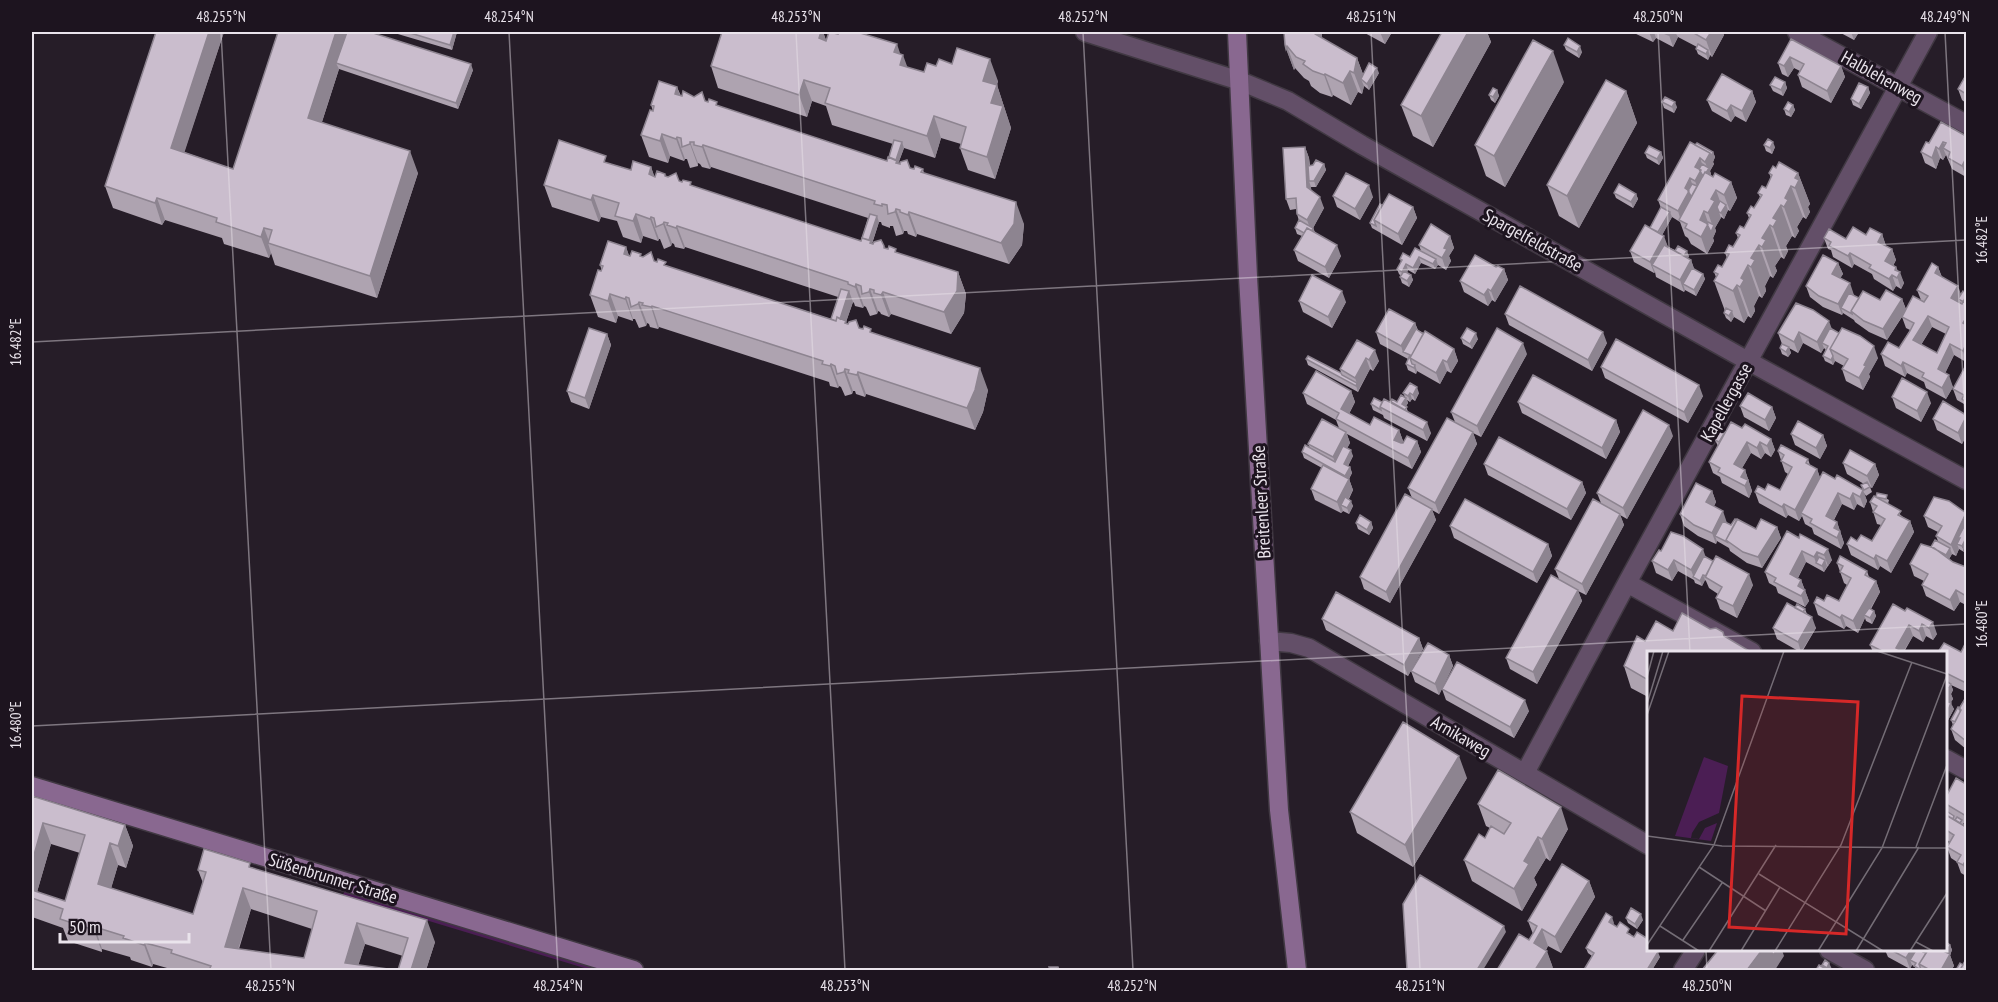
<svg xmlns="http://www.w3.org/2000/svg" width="1998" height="1002" font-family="'PT Sans Narrow',sans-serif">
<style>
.green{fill:#4b1e54}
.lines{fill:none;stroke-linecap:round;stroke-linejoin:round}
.street-casing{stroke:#413943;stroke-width:21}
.secondary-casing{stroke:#413943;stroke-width:21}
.street{stroke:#634f68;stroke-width:18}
.secondary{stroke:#896890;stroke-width:18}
.wall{fill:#aea3b0;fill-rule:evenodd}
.shaded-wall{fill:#8d8490}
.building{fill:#cabdcd;stroke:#8d8490;stroke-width:1.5;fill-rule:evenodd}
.ticks{fill:none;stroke:#eae4ec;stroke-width:1.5;stroke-opacity:0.45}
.labels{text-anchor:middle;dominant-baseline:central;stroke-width:6;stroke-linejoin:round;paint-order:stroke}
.street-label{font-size:18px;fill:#eae4ec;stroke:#1d141f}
.inset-road{fill:none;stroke:#746d76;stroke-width:1.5}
.view{fill:#d62828;fill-opacity:0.15;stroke:#d62828;stroke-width:3}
.inset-edge{fill:none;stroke:#eae4ec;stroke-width:3}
.neatline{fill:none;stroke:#eae4ec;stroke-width:2}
.ticks-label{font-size:15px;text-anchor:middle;fill:#eae4ec}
</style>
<rect width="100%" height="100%" fill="#261d28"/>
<!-- green -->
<path class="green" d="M346,887l260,83h-15l-248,-75z"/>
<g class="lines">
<!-- street casing -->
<g class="street-casing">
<path id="street" d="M1085,32l155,49 48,20 74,44 386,216 218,119
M1797,32l169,92
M1627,583l125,69
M1269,641l22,2 18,5 339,197
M1946,759l20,11
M1525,773l102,-190 301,-551
M1829,950l36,20
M1683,970l13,-20"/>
</g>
<!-- secondary casing -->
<g class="secondary-casing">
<path id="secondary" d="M1237,32l11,245 31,533 18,160
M32,786l602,184"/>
</g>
<!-- street -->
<use href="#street" class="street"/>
<!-- secondary -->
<use href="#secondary" class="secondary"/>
</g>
<!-- wall -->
<path class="wall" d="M156,32h68l-40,120 49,17 45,-137 195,38 -15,39 -119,-40 -17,53 96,51 -41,125 -102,-33 -4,-12 -2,5 -45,-14 -2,-6 -57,-18 -3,5 -49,-17 -8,-22z
M391,32h66l-5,18z
M722,32h101l3,8 74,14 7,13 17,5 12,-6 62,15 -1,4 14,43 -16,51 -27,-9 -8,-22 1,-4 -20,-6 -6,20 -31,-10 -6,16 16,5h9l1,4 100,51 -2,21 -13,19 -92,-30 -1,3 -8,-3 -1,-3h-3l-1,3 -7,2 -3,-10h-3v2l-8,-3 -1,-3h-2l-7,22 12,2 1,3 73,23 8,22 -2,19 -13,21 -60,-20 -2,3 -8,-3 -1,-2 -2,-1 -1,3 -7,2 -4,-9 -2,-1 -1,2 -8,-2 -1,-3 -1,-1 -7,20 1,2 26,9 115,57 -5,22 -8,18 -109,-36 -1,3 -9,-3 -1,-3h-2l-1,3 -7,2 -4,-9 -2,-1 -1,2 -8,-2 -1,-4 -170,-55 -1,2 -8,-2 -1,-3 -2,-1 -1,3 -7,2 -4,-9h-2v2l-15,-5 -2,7 -18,-6 -8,-22 12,-24 -2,-6 26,-18 3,9 12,-2v2l26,10 164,53 7,-22 -153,-50 -1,2 -9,-2 -1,-3 -2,-1 -1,3 -7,3 -4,-10h-1l-1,2 -15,-5 -2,7 -18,-6 -6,-16 -16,-4 -2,5 -47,-15 -8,-22 64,-22 23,7 20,-3 3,9 12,1 26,9 169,55 7,-23 -157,-51 -1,2 -8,-2 -2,-3 -2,-1v3l-8,2 -3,-9h-2l-1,2 -14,-5 -2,7 -19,-6 -8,-22 12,-24 -2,-6 26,-18 4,9 13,1 24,9 169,55 6,-17 -61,-19 -6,-19 -14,-5 -5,16 -89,-29 -7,-22z
M1363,32h29l-7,12z
M1442,32h45l4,10 -58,105 -20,-11 -12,-31z
M1632,32h90l2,3 -12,22 -2,-2 -2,5 -10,-6 -2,-5 1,-2 -19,-10 -5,10 -17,-9 -3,4z
M1839,32h20l-5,8z
M1322,38l35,20 6,16 16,-1 -10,17 -5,-4 -2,8 -4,-2 -7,13 -18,-10 -1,2 -12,-4 -9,-7 -2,-5 -5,-3 -9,-10 -1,2 -9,-25z
M1791,39l50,27 4,11 -14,26 -29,-16 -4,-12 2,-4 -6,-3 -6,9 -6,-3 -4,-11z
M1564,45l18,7 -3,6 -13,-8z
M1966,75v28l-4,-3 -4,-11z
M1564,82l-59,105 -19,-11 -11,-31z
M1785,82l2,6 -4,8 -10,-5 -3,-6z
M1868,87l2,6 -9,16 -8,-4 -2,-6z
M1497,90l2,6 -4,7 -4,-3 -2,-5z
M1626,91l11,32 -58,105 -20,-12 -12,-31z
M1752,91l4,11 -10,20 -11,-6 -4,6 -19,-11 -5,-11z
M1662,102l15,5 -3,6 -10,-5z
M1793,105l2,5 -4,7 -5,-2 -2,-6z
M1966,136v41l-14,-8 -6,-14 -3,5 -3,-2 -4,11 -11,-6 -4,-11 8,-9z
M1695,145l18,7 2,5 -2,5 1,2 -4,7 1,3 -1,2 21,6 6,16 -7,13 -2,-1 -4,9 -3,-2 -6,11 1,3 -3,7 1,3 -7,13 -16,-10 -3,-6 -3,-2 -5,-14 -8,-5 -10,18 6,12 21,9 -1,2 3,2 3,9 9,5 2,5 -9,17 -11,-6 -1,2 -28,-15 -1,-5 -1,1 -20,-11 -4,-11 20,-23 11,-20 -3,-8z
M1764,145l11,2 -3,7 -6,-3z
M1305,147l4,11 1,7 14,-1 2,6 -10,17h-5v3l13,18 -11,20 2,4 26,24 -12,22 -31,-17 -4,-11 8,-14 -5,-2 -2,-6 4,-7 -2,-7 -1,-5 -6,1 -4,-11z
M1661,152l2,6 -4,7 -12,-7 -2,-5z
M1776,168l22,5 12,31 -2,3 2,5 -4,7 -3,-2 -6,10 2,4 -4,7 -3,-2 -6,10 2,5 -4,8 -3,-2 -6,9 2,5 -4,7 -3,-2 -5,10 1,5 -4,7 -3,-2 -5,10 1,5 -4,7 -3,-2 -4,7 -10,-6 -3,5 -5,-4 -2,-5 1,-2 -11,-30 2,-4 -2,-5 8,-5 5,-9 -2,-5 8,-6 5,-9 -2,-5 8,-5 5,-10 -2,-5 7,-5 6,-11 -2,-4 8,-5 5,-10 -2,-5z
M1614,193l22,1 2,5 -5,9 -17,-10z
M1333,196l40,1 -13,23 -23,-13z
M1382,205l31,2 4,11 -15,27 -30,-17 -2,-5z
M1882,234l4,12 6,3 4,11 -3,6 3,1 8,16 -3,6 -5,-3 -3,5 -19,-12 -2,-5 -18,-10 -2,4 -19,-11 -2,-7 -3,-1 -4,-11 22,1 20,-4z
M1450,236l4,12 -5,8 2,5 -5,9 -8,-5 -3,4 -14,-6 -6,11 -7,-4 -1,3 4,2 2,5 -4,7 -7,-4 -2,-6 1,-1 -2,-2 -2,-5 4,-7 -1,-3 10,-2 11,-6 -2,-6z
M1838,263l5,11 -3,4 14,17h-1l6,3 21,2 22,-1 4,10 15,-9 -4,-10 21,-23 4,10 19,17 5,-1v69l-12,-7 -9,18 8,14 -7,12 -20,-11 -2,-6 -17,-9 -2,4 -20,-11 -4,-12 18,-6 11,-18 -4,-2 -4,-11 -15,23 -18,-8 -14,-10 -1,-2 -11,-7 -1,2 -19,-8 -13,-10 -4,-11zM1932,327l14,7 -9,19 -16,-8z
M1496,267l8,2 4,11 -13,22 -3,-2 -4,6 -24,-14 -4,-11z
M1299,301l47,1 -14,26 -29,-16z
M1505,314l102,29 -15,28 -83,-46z
M1415,323l3,7 36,19 4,12 -7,12 -4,-2 -7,13 -23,-13 -1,3 -8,-4 -2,-6 2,-5 -28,-15 -4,-12z
M1831,329l47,29 -9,16 1,3 -7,13 -17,-9 -4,-12 2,-3 -9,-5 -2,4 -8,-4 -2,-5 3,-6 -2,-2 -3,5 -18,-10 -5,10 -9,-5 2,5 -3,4 -6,-3 -2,-6 2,-4 -4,-11z
M607,334l4,11 -22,64 -18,-7 -4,-11z
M1461,338l17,1 -6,10 -9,-5z
M1357,340l22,21 -6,10 -3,-2 -12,23 -50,-27 -2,-6 35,14 -1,-4z
M1527,354l-46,83 -8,-4 4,11 -38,70 -7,-4 4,10 -46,83 -26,-14 -4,-12 52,-79 -4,-10 47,-66 -4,-10z
M1966,365v45l-2,-6 -7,-4 -4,-11z
M1601,367l102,29 -15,27 -83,-45z
M1351,391l4,11 -6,12 21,11 29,5 4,11 -1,2 15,-2 4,11 -9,17 -65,-35 3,9 -3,5 6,8 -5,10 2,1 2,6 -3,6 4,11 -4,9 4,7 -4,8 -6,-3 -2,2 -26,-13 -4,-11 11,-21 -18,-10 -2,-6 8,-4 -2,-4 31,-16 -3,-8 -29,-16 -4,-11z
M1403,393h16l-4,8 -3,-2 -2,3 -3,-2 1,3 -2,3 2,6 23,21 -4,8 -43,-23 -1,-3 -10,-5 -2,-6 11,-2h15l8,-5z
M1892,397l39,6 -10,19 -25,-14z
M1518,402l98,18 4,12 -14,27 -84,-46z
M1740,406l32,1 4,11 -7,13 -25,-14z
M1966,415v21l-4,8 -25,-14 -4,-11z
M1742,428l29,11 4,11 -4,7 -6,-4 -4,6 -10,-6 -9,15 3,2 7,21 -3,7 -27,-15 -2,-6 -7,-4 -4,-11 9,-16 -3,-6 10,-8z
M1791,434l32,1 4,11 -7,13 -25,-14z
M1673,436l-46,83 -7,-4 4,10 -38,70 -8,-4 4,10 -45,83 -27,-15 -4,-11 53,-79 -4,-10 46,-66 -4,-10z
M1778,451l30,8 2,6 7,4 3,9 15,1 28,11 -2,-5 3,-1 -17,-10 -4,-11 32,1 4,11 -7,13 -2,-1 2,5 -6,4 -2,-3 3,8 -3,7 -7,-4 -3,6 -12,-6 -8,16 3,2 7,21 -3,6 -27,-15 -2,-6 -7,-4 -3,-8 -3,5 -11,-6 -2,3 -27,-15 -4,-11 10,-2h15l8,-16 -3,-2z
M1484,464l98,18 4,11 -15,27 -83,-45z
M1712,491l4,11 -2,4 13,17 4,2 25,4 21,-2 4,11 -19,30 -15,-5 -17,-12 -1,-3 -12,-7 -1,3 -18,-8 -14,-10 -4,-12z
M1877,493l12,7 -1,4 15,13 7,4 4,11 -23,41 -11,-7 -2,4 -27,-15 -4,-11 10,-3h15l9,-16 -4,-1 -7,-22 7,-4z
M1949,501l15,51 -5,-3 -3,7 -4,-2 -3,5 4,3 13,5v38l-6,-3 -6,9 -28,-15 -4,-11 2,-4 -10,-5 -4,-12 22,-16 6,-7 -2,-5 2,-4 -10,-5 -4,-11z
M1371,522l2,6 -4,7 -11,-6 -2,-6z
M1450,526l98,18 4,12 -15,27 -83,-45z
M1787,531l45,29 -8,12 -18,-10 -8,16 3,2 8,21 -4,6 -27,-14 -2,-6 -7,-4 -4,-11z
M1661,551l45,6 47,28 -16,33 -17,-9 -4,-11 2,-4 -9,-6 -3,-7 -1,-1 -3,6 -7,-3 -1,-3 -16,-9 -6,10 -16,-8 -4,-12z
M1837,563l30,8 2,6 7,4 4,11 -9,17 3,2 2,5 -4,8 -6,-3 -1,-3 -7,15 -12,-7 -2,3 -26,-14 -4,-12 10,-2h15l8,-16 -3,-2z
M1893,604l44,30 -4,6 -7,-4 -3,6 -10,-6 -9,16h-31l-3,-7z
M1795,608l10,1 2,5 9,14 -14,24h-2l-23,-13 -4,-11z
M1322,619l97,19 4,11 -15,27 -82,-46z
M1710,629l-62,23v45l-17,-9 -7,-22 49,-35z
M1966,642v50l-15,-7 2,5 -2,4 2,5 -3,4 4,6 -7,13 -1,-1v-69h15z
M1449,655l4,11 -14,29 -24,-13 -4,-11z
M1442,689l87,22 -15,27 -68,-38z
M1966,697v52l-11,-9 -4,-11 2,-4 -2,-5z
M1467,778l-54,89 -56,-34 -7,-21z
M1966,784v41l-3,-2 1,2 2,2v49l-5,-3 -4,-11 -6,-4 -4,-11 3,-5 -4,-3v-24l1,-1 -1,-3v-14z
M32,796l93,29 8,21 -7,22 -8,-3 -7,23 82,26 10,-31 -5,-13 53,-3 184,75 -9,28h-28l5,-14 -38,-12 -7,21 37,5h-221l-21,-6 -1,3 -21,-7 -1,-3 -28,-8v3l-34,-11 -5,-13 -31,-11zM51,844l29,9 -15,48 -28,-9zM251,909l61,20 -8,29 -65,-9z
M1478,804l90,25 -18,32 -4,-3 -12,20 3,7 -15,26 -50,-30 -8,-21 21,-22 5,-10 -4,-2z
M1589,881l6,16 -34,56 -13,-7 -2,4 7,18 -20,-34 -5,-13z
M1626,918l17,2 -6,9 -9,-6z
M1614,923l-1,2 18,9v1l17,15 12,7 -8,13h-66l-1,-2 7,-12 -4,-3 -2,-5z
M1950,945l2,5 -2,5 4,11 -3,4h-35l-1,-3 -3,-2 -2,4 -22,-12 -3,-7h61z"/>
<!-- shaded-wall -->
<path class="shaded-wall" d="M209,32h15l-45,137 -8,-21z
M336,32h15l-15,31 3,6 -23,71 -8,-22z
M454,32h3l-5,18 -2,-5z
M821,32h2l7,19 -11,-13z
M1314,32h8v24l-7,-22z
M1380,32h12l-7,12z
M1468,32h19l4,10 -58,105 -12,-31z
M1649,32h5l2,6 -3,4z
M1671,32h4l3,5 -5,10 -4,-12z
M1711,32h11l2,3 -12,22 -6,-17z
M1851,32h8l-5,8z
M897,44l5,15 1,-4 8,22 -3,9 -14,-34z
M1287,46l8,22 -1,2 -8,-21z
M1580,46l2,6 -3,6 -2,-6z
M1708,50l2,6 -2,4 -2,-6z
M1553,51l11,31 -59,105 -11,-31z
M1790,57l4,11 -6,9 -4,-11z
M1357,58l8,22 -4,-1 3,7 -2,8 -8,-21z
M990,59l8,22 -7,22 -8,-22z
M471,64l2,6 -15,39 -2,-6z
M1841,66l4,11 -14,26 -4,-12z
M1377,68l2,5 -10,17 -2,-6z
M1350,71l8,21 -7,13 -8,-22z
M1325,74l8,21 -1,2 -8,-22z
M804,80l8,21 -5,16 -8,-22z
M1785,82l2,6 -4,8 -2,-6z
M997,85l14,43 -16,51 -8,-22 4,-54z
M677,87l8,22 -10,-15z
M1868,87l2,6 -9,16 -2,-5z
M1497,90l2,6 -4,7 -2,-6z
M1626,91l11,32 -58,105 -12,-32z
M1752,91l4,11 -10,20 -4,-11z
M1675,102l2,5 -3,6 -2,-6z
M1731,105l4,11 -4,6 -4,-11z
M1793,105l2,5 -4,7 -2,-5z
M934,116l7,22 -6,20 -8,-22z
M662,134l8,22 -2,7 -8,-22z
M677,137l8,22 -1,2 -8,-22z
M690,142l8,21v3l-8,-22z
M902,142l2,6 -6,16 -8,12z
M1773,142l2,5 -3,7 -2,-6z
M1943,142l3,7 -3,-1 3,7 -3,5 -4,-11z
M703,145l8,22 -1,2 -8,-22z
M1305,147l4,11 2,23h-2l2,6 1,11 -5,-11z
M1936,147l4,11 -4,11 -4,-11z
M410,151l8,22 -41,125 -7,-22z
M1661,152l2,6 -4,7 -2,-6z
M1713,152l2,5 -2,5 1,2 -4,7 1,3 -4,8 -2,-5 3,-7 -3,-8 5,-9z
M1700,158l4,11 1,12 -6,11 -4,-11v-14z
M1964,162l2,8v7l-4,-11z
M1324,164l2,6 -10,17 -2,-6z
M651,167l8,22 -10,-15z
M1798,173l12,31 -2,3 2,5 -4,7 -11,-31v-10z
M1690,178l4,11 -7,25 -6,7 -3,-10 7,-23z
M1731,182l6,16 -7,13 -6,-16z
M1369,185l4,12 -13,23 -5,-11z
M1791,186l12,31 -6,10 2,4 -4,7 -11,-31 1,-9z
M1716,190l6,17 -3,5 2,6 -6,10 1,3 -3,7 1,3 -7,13 -6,-17 -1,-17 4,-9 6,17 3,-1 -5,-14 3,-14z
M1636,194l2,5 -5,9 -2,-6z
M593,195l8,22 -2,5 -8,-22z
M1320,197l4,11 -12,22 1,-2 2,6 -4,-3 -4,-11z
M157,198l8,22 -3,5 -7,-22z
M1016,202l8,22 -2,21 -13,19 -8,-21z
M1726,205l2,5 -4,9 -3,-6z
M1781,205l11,31 -6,10 2,5 -4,8 -11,-32v-9z
M1413,207l4,11 -15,27 -4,-11z
M896,209l8,22 -1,3 -8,-22z
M909,212l8,22 -1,3 -8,-22z
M1670,212l2,5 -13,24 -2,-5z
M636,214l7,22 -2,7 -8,-22z
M877,216l2,6 -7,21 7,20 -16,-7z
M651,217l8,22 -1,2 -8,-22z
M664,222l8,21 -1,3 -8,-22z
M1770,225l11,32 -6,9 2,5 -4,7 -11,-31v-9z
M677,226l8,21 -1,2 -8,-21z
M264,228l6,16 -2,-1 3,10 -2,5 -8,-21z
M1882,234l4,12 -8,-4z
M1450,236l4,12 -5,8 2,5 -5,9 -4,-12 2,-10z
M1664,236l4,11 -4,7 -12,11 3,7 -1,1 -4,-11z
M1337,245l4,11 -12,22 -4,-11z
M1759,245l11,31 -5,10 1,5 -4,7 -11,-31v-9z
M626,247l8,22 -10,-15z
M1892,249l4,11 -7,12 -4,-11z
M1687,251l2,5 -4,8 -2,-6z
M1850,253l4,11 -2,4 -4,-12z
M1419,257l2,6 -6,11 -2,-6z
M1436,259l2,6 -3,4 -2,-5z
M1691,260l4,11 -12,13 2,6 -1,2 -4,-12z
M1838,263l5,11 -7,11 -4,-11z
M1406,264l2,6 -4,7 -2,-5z
M1748,265l11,31 -5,10 1,5 -4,7 -11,-31 1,-9z
M1896,267l2,7 2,-2 4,11 -3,6 -6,-19z
M1938,267l4,11 -7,-5z
M1504,269l4,11 -13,22 -4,-11z
M958,272l8,22 -2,19 -13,21 -7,-22z
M1703,274l2,5 -9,17 -2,-6z
M1411,275l2,5 -4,7 -2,-6z
M1892,275l4,11 -3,5 -4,-12z
M1850,283l4,12 -9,15 -4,-2 2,5 -1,2 -4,-11z
M856,284l8,22 -1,2 -8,-21z
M1737,285l11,31 -4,7 -11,-32z
M1958,286l4,11 -4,2 2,3 -4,7 -5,-11z
M870,289l8,22 -1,3 -8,-22z
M1488,289l4,11 -4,6 -4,-11z
M849,291l4,11 -7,20 8,20 -18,-12z
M1342,291l4,11 -14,26 -4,-11z
M883,292l8,22 -2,3 -8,-22z
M610,294l8,22 -2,7 -8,-22z
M626,297l7,22v2l-8,-22z
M1902,299l4,11 -19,30 -4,-11z
M639,302l8,21 -1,3 -8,-22z
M652,306l7,21 -1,2 -7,-22z
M1732,311l2,6 -3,5 -2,-6z
M1928,316l4,11 -15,24 -4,-11z
M1829,321l4,11 -11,11 2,5 -3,5 -4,-11z
M1415,323l4,11 -16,18 -2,-6z
M1603,332l4,11 -15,28 -4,-11z
M1799,332l4,11 -5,10 -4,-11z
M1476,333l2,6 -6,10 -2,-5z
M607,334l4,11 -22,64 -4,-11z
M1523,343l4,11 -46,83 -4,-11z
M1950,344l4,11 -12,25 -4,-11z
M1966,344v17l-3,-10z
M1874,346l4,12 -9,16 1,3 -7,13 -4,-12 5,-13z
M1789,347l2,6 -3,4 -2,-5z
M1454,349l4,12 -7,12 -4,-11z
M1375,350l4,11 -6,10 -4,-11z
M1833,356l2,5 -2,4 -2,-5z
M1366,358l4,11 -11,20 -4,-11z
M1443,360l4,11 -7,13 -4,-11z
M1903,362l4,11 -2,4 -4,-11z
M831,364l8,22 -1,2 -8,-22z
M1415,365l2,6 -1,3 -2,-6z
M980,368l8,22 -5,22 -8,18 -8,-22z
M845,369l8,22 -1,3 -8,-22z
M858,372l8,22 -1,3 -8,-22z
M1949,375l4,12 -7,12 -4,-11z
M1357,383l2,6 -1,3 -2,-6z
M1699,385l4,11 -15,27 -4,-11z
M1417,387l2,6 -4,8 -2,-6z
M1351,391l4,11 -10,19 -4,-12z
M1927,392l4,11 -10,19 -4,-11z
M1410,393l2,6 -2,3 -2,-6z
M1406,398l2,5 -4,7 -2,-6z
M1772,407l4,11 -7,13 -4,-11z
M1966,417v19l-4,8 -4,-11z
M1616,420l4,12 -14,27 -4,-11z
M1427,422l4,11 -4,8 -4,-11z
M1669,425l4,11 -46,83 -4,-11z
M1399,430l4,11 -5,10 -4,-11z
M1346,432l4,11 -13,25 -4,-11z
M1473,432l4,12 -38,70 -4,-11z
M1823,435l4,11 -7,13 -4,-11z
M1771,439l4,11 -4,7 -4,-11z
M1417,441l4,11 -9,17 -4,-11z
M1747,442l4,11 -13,22 -4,-11z
M1760,442l5,11 -4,6 -4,-11z
M1351,450l2,6 -7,14 -2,-6z
M1875,464l4,11 -7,13 -5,-12z
M1350,467l2,6 -5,9 -2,-6z
M1817,469l4,11 -20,33 1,3 -3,5 -4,-11z
M1745,470l7,21 -3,7 -8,-21z
M1349,479l4,11 -9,17 -3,-2 2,6 -2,2 -4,-11z
M1582,482l4,11 -15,27 -4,-11z
M1863,490l4,11 -3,7 -4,-11z
M1712,491l4,11 -6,11 -4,-11z
M1838,493l4,11 -12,23 -4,-11z
M1853,493l4,11 -3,6 -4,-11z
M1351,501l2,5 -4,8 -2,-6z
M1784,504l4,11 -2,3 -4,-11z
M1432,509l4,11 -46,83 -4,-11z
M1723,511l4,12 -8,15 -4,-2 2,5 -1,3 -4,-11z
M1620,514l4,11 -38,70 -4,-11z
M1966,514v19l-9,11 2,5 -3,7 -5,-11z
M1910,521l4,11 -23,41 -4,-12z
M1371,522l2,6 -4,7 -2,-5z
M1837,522l7,21 -3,6 -7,-21z
M1777,527l4,11 -19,30 -4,-11z
M1966,538v9l-2,5 -2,-6z
M1548,544l4,12 -15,27 -4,-11z
M1950,548l2,6 -4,7 -2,-6z
M1703,549l4,12 -13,17 -3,-8z
M1828,549l4,11 -4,6 -4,-11z
M1802,551l4,11 -12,23 -4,-11z
M1817,552l4,11h-5l-2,-6z
M1876,555l4,11 -2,4 -4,-11z
M1674,560l4,11 -6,10 -4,-11z
M1825,560l2,6 -3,6 -2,-6z
M1749,574l4,11 -16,33 -4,-12z
M1703,575l2,5 -3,6 -2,-5z
M1801,580l8,21 -4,6 -7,-21z
M1876,581l4,11 -14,24 -2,-1 1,3 -7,15 -5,-12z
M1578,590l4,11 -45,83 -4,-12z
M1956,590l4,12 -6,9 -4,-11z
M1874,611l2,5 -4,8 -2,-6z
M1842,615l4,11 -2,3 -4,-11z
M1812,617l4,11 -15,24 -3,-10z
M1933,622l4,12 -4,6 -4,-12z
M1922,624l4,12 -3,6 -4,-11z
M1909,625l4,11 -10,16 -7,-4z
M1419,638l4,11 -15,27 -4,-11z
M1449,655l4,11 -14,29 -4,-11z
M1951,684l2,6 -2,4 2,5 -7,12v-18z
M1525,700l4,11 -15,27 -4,-11z
M1951,703l3,6 -7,13 -1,-8z
M1459,756l8,22 -54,89 -8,-22z
M1561,807l7,22 -18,32 -8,-22z
M43,823l8,21 -16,55 -3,-1v-36z
M125,825l8,21 -7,22 -8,-22z
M1538,837l8,21 -12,20 3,7 -15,26 -8,-22 10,-28z
M110,843l8,22 -12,41 -8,-22z
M1966,860v14l-3,-9z
M1589,881l6,16 -34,56 -6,-16z
M243,888l8,21 -19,59 -7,-21z
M1641,914l2,6 -6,9 -2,-5z
M1612,917l2,6 -3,5 -2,-6z
M427,920l8,22 -9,28h-15z
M357,923l8,21 -8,26 -12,-7z
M1504,926l2,6 -23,38h-6z
M95,927l7,22v3l-8,-22z
M1542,929l6,17 -8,14 -6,-17z
M145,943l8,21 -1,3 -8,-22z
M1950,945l2,5 -2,5 4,11 -3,4h-10l3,-14z
M1762,950h20l2,6 -9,14h-28z
M1911,950h7l-8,10 2,5 -2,4 -4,-11z
M1547,951l6,17 -2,2h-16z
M1658,952l2,5 -8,13h-5z
M1829,963l3,6 -1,1h-3l-1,-2z"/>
<!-- building -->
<path class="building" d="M156,32h53l-38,116 62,21 45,-137h58l-28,86 102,33 -40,125 -102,-33 4,-13 -8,-2 -3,9 -45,-15 1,-4 -60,-20 -2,5 -50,-17z
M347,32h23l101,32 -15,39 -120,-40z
M407,32h47l-4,13z
M722,32h99l-2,6 7,3 3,-9 9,2v-2h19l40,12 -3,8 9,3 -3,10 24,7 3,-9 9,3 3,-7 13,5 5,-16 33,11 -7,22 14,4 -6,18 12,3 -16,51 -27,-9 6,-21 -32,-11 -7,20 -102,-33 5,-15 -26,-8 -5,15 -88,-29z
M1284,32h30l1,2 42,24 -3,15 -4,-2 -7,12 -18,-9 -1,1 -11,-4 -10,-7 2,-3 -9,-4 -9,-11 -1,3 -1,-4z
M1442,32h26l-47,84 -20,-11z
M1661,32h10l-2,3z
M1692,32h19l-5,8z
M1568,38l12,8 -3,6 -13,-7z
M1791,39l50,27 -14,25 -29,-16 6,-11 -14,-7 -6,9 -6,-3z
M1533,40l20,11 -59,105 -19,-11z
M1698,44l10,6 -2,4 -10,-5z
M1369,63l8,5 -10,16 -6,-5z
M1722,74l30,17 -10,20 -11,-6 -4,6 -20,-11z
M1966,75v19l-8,-5z
M1775,77l10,5 -4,8 -11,-5z
M1606,80l20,11 -59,105 -20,-11z
M659,81l18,6 -2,7 7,2 1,-5 11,6 8,-5 3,9 3,1 1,-3 8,3 -1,3 171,56 1,-4 9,4 -1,2 4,1v-2l7,-2 3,8 4,1 1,-3 8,3 -2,3 95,30 -2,22 -13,19 -92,-31 -1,3 -8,-3v-2l-4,-1 -1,3 -7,2 -1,-9 -5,-1v2l-8,-2 1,-3 -172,-56 -1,2 -8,-2v-3h-4v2l-8,3 -1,-9 -4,-1 -1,2 -14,-5 -2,7 -19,-6 9,-25 3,1 1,-5 -3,-1z
M1859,83l9,4 -9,17 -8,-5z
M1493,88l4,2 -4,7 -4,-2z
M1665,97l10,5 -3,5 -10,-5z
M1788,102l5,3 -4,7 -5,-3z
M1941,122l25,14v28l-2,-2 -2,4 -14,-8 2,-6 -7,-4 3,-5 -3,-1 -4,7 -3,-2 -4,11 -11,-6 5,-10 3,1z
M1768,139l5,3 -3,6 -6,-3z
M559,140l47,16 -2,6 27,8 2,-9 18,6 -2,7 6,3 2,-6 8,3v2l3,1 8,-4 3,8 3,1 1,-2 8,2 -1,3 171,56 1,-3 9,3 -1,2 3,1 1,-2 7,-2 3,6v2l4,1 1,-3 7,3 -1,3 63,20 -1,19 -13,21 -61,-20 -2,3 -7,-2v-3l-4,-1 -1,3 -7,2 -1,-8 -5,-2 -1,3 -7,-3v-2l-171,-56 -1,2 -9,-3 1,-2 -4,-1 -1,2 -7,3 -2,-9 -3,-1 -1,2 -14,-5 -3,7 -18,-5 4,-13 -26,-8 -2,5 -47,-15z
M894,140l8,2 -6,18 -7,-3z
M1690,142l20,11 -5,9 -5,-4 -5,9 6,3 -6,11 -5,-3 -5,10 4,3 -11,20 -20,-11z
M1697,143l16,9 -2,4 -1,-3 -15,-8z
M1649,146l12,6 -4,7 -12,-6z
M1305,147l2,40 13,10 -13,23 -10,-6 -1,-16 -10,1 -3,-51z
M1316,160l8,4 -10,17h-5l-1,-15 5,-1z
M1779,162l19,11 -3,5 4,2 -4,8 -4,-2 -6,12 3,2 -4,7 -3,-2 -8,13 4,2 -4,7 -3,-2 -8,13 4,2 -4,7 -3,-2 -8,13 4,2 -4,7 -3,-2 -7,13 3,2 -4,7 -3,-2 -4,6 -19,-10 4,-7 -4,-2 4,-7 4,2 7,-13 -4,-1 4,-8 4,2 7,-12 -4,-2 4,-7 4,2 7,-13 -4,-2 4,-7 3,2 8,-13 -4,-2 4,-7 4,2 6,-13 -3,-2 4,-7 3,2z
M1702,164l7,4 -3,5 -1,-1 -2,4 -4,-7z
M1705,172l8,5 2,-4 16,9 -7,13 -8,-5 -5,9 4,2 -7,12 -4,-2 -4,9 8,4 -7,13 -16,-9 2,-4 -8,-4z
M1346,173l23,12 -14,24 -22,-13z
M1619,184l17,10 -5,8 -17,-9z
M1692,184l5,2 -12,22 6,-12 -3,-5z
M1389,194l24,13 -15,27 -24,-14z
M1720,201l6,4 -5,8 -2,-1 -2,-5z
M1380,204l2,1 -8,15 2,6 -6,-3z
M1661,207l9,5 -12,20 -8,-4z
M870,214l7,2 -8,24 -7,-2 -1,3z
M1299,220l14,8 -1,3 -5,-3 -3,5 -9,-5z
M1708,222l6,3 -3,7 -4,-8z
M1431,224l19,12 -6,12 3,1 -5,9 -23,-13z
M1645,225l19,11 -14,26 -20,-11z
M1853,227l13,8 4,-7 12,6 -4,8 14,7 -7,12 11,6 -1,3 5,2 -3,6 -5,-3 -3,4 -20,-11 2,-3 -21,-12 -2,3 -19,-10 2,-4 -7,-4 5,-9 17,10z
M1307,228l30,17 -12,22 -31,-17z
M608,241l18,6 -2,7 6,2 2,-5 9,3 -1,2 3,1 8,-5 3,9 3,1 1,-3 8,3 -2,3 172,56 1,-4 9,4 -1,2 3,1 1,-2 7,-2 3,8 4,1 1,-3 7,3 -1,3 110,36 -5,22 -8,18 -109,-36 -1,3 -9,-2 1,-3 -4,-1 -1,3 -7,2 -2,-8 -4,-2 -1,2 -8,-2 1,-3 -171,-55 -1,1 -9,-2 1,-2 -4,-1 -1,2 -7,3 -2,-9 -3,-1 -1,2 -15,-5 -2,7 -18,-6 8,-25 3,1 2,-5 -3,-1z
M1664,245l27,15 -11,20 -28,-15z
M1678,246l9,5 -3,5 -9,-5z
M1415,248l21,11 -3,5 -14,-7 -6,11 -7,-4 -4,8 -5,-3 5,-9 -2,-1 3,-6 7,4z
M1475,255l21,12 2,-1 6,3 -13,22 -3,-2 -4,6 -24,-14z
M1823,255l15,8 -6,11 18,9 -12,21 -19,-8 -13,-10z
M1932,263l6,4 -3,6 23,13 -7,12 11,6 4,-8v22l-3,5 3,2v19l-3,7 -13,-7 -12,25 11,6 -7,13 -20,-11 2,-4 -21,-11 -2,4 -20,-12 7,-12 11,6 11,-17 4,-8 -12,-6 11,-21 11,6 4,-6 -11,-6zM1928,316l21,11 -12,26 -24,-13z
M1692,268l11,6 -9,16 -11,-6z
M1404,271l7,4 -4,6 -7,-4z
M1312,275l30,16 -14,26 -29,-16z
M1520,286l83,46 -15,28 -83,-46z
M841,289l8,2 -9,28 -3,-2 -1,4 -5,-2z
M1886,290l16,9 -19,30 -19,-8 -13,-10 12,-20 17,9z
M1963,291l3,2v3l-2,6 -6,-3z
M1849,293l10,5 -8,13 1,3 -11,-6z
M1796,303l17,7 16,11 -12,21 -18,-10 -5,10 -16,-9z
M1726,308l6,3 -3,5 -5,-3z
M1389,309l26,14 -14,23 -25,-14z
M589,328l18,6 -22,64 -18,-7z
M1467,328l9,5 -6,11 -9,-6z
M1497,328l26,15 -46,83 -26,-14z
M1830,328l9,5 -9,16 3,7 -2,4 -8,-4 5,-10 -6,-3z
M1842,328l18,8 14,10 -10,19 2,1 -7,12 -17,-9 6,-10 -18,-10z
M1416,329l7,5 -13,24 2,6 3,1 -1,3 -8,-4 4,-9 -7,-3z
M1425,331l29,18 -7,13 -4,-2 -7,13 -26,-15z
M1616,339l83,46 -15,27 -83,-45z
M1357,340l18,10 -6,10 -3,-2 -11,20 -15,-9z
M1782,344l7,3 -3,5 -6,-4z
M1308,356l33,17 1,2 15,8 -1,3 -50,-27z
M1966,365v37l-4,-3 2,-4 -11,-6z
M1316,371l35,20 -10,18 29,16 4,-8 25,13 -5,10 7,3h2l4,-7 10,5 -9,17 -72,-39 3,-6 -36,-20z
M1533,375l83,45 -14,28 -84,-46z
M1902,378l25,14 -10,19 -25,-14z
M1410,383l7,4 -4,8 -3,-2 -2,3 -5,-3z
M1748,393l24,14 -7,13 -25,-14z
M1401,395l5,3 -4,6 5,3 -2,3 -14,-8 1,-3 5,3z
M1374,398l8,4 -2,5 1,3 -10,-6z
M1384,399l43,23 -4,8 -43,-23z
M1943,401l23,14v2l-8,16 -25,-14z
M1643,410l26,15 -46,83 -26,-15z
M1447,418l26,14 -38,71 -27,-15z
M1322,419l24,13 -13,25 -25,-13z
M1798,421l25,14 -7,13 -25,-14z
M1731,422l11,6 3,-4 26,15 -4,7 -7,-4 -3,6 -10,-6 -13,22 11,6 -4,7 7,3 -3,6 -27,-14 2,-4 -11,-6z
M1721,429l4,3 -6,10 -4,-2z
M1499,437l83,45 -15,27 -83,-45z
M1305,445l30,17 8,-16 8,4 -7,14 6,3 -5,9 -43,-24z
M1781,445l27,14 -2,4 11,6 -22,41 -11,-6 -2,3 -27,-15 3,-6 7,4 3,-6 12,6 12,-23 -11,-6 3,-6 -6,-4z
M1850,450l25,14 -8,12 -24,-13z
M1323,465l26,14 -12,23 -26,-13z
M1823,472l12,7 2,-4 26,15 -3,7 -7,-4 -3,6 -12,-6 -12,23 11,6 -3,6 6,3 -3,7 -27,-15 2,-4 -11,-6z
M1867,482l3,5 -6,3 -3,-5z
M1696,483l16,8 -6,11 17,9 -11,22 -18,-8 -14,-11z
M1877,493l10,2 -1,4 -10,-2z
M1405,494l27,15 -46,83 -26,-15z
M1874,496l27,15 -3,4 12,6 -23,40 -11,-6 -2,4 -27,-15 4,-7 6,4 4,-6 11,6 13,-22 -12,-7 4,-6 -7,-4z
M1345,497l6,4 -4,7 -6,-3z
M1934,497l15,4 17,12 -15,32 -15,-9 6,-10 -18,-10z
M1465,499l83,45 -15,28 -83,-46z
M1593,499l27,15 -38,70 -27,-15z
M1360,515l11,7 -4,8 -11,-7z
M1735,519l2,1 -11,20 1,2 -12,-6 8,-15 8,4z
M1737,519l19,10 5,-10 16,8 -19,30 -15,-5 -17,-12z
M1966,523v15l-4,8 -5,-2 3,-6h-2z
M1787,531l12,7 1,-4 28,15 -4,6 -7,-3 -3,5 -12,-6 -12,23 11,6 -3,6 7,4 -4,6 -27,-14 2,-4 -11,-6z
M1671,532l12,4 20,13 -12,21 -17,-10 -6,10 -16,-9 7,-11 2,1z
M1935,540l15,8 -4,7 -15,-8z
M1921,544l13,4 19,14 13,5v29l-10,-6 -6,10 -28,-15 6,-11 -18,-10z
M1704,556l9,5 -7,15 -3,-1 -3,6 -7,-4z
M1716,556l33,18 -16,32 -17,-8 6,-11 -17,-10z
M1840,556l27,15 -2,4 11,6 -23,40 -11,-6 -2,3 -26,-15 3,-6 7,4 3,-6 12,6 12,-23 -11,-6 3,-6 -6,-3z
M1819,557l6,3 -3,6 -6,-3z
M1551,575l27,15 -45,82 -27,-14z
M1336,592l83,46 -15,27 -82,-46z
M1787,603l25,14 -14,25 -25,-14z
M1797,604l8,5 -2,3 -8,-4z
M1893,604l12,7 2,-3 26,14 -4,6 -7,-4 -3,7 -10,-6 -13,23 8,4h-22v-1l-12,-6z
M1869,608l5,3 -4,7 -6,-3z
M1682,613l28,16 6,-1 7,4 1,4 27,16h-103v28l-24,-14 13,-30 8,5 11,-20 17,10z
M1966,642v41l-20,-10v-21h-8l6,-9 17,9z
M1428,643l21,12 -14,29 -24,-13z
M1457,662l68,38 -15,27 -68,-38z
M1946,681l5,3 -2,4 -3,-2z
M1966,697v44l-15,-12 10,-19 -2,-1z
M1946,701l5,2 -5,11z
M1958,707l2,1v4l-5,10 -4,-2z
M1403,722l56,34 -54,89 -55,-33z
M1498,770l63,37 -19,32 -4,-2 -14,24 5,3 -15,25 -50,-29 15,-26 6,4 6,-12 13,8 7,-11 -33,-19z
M1956,778l10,6v32l-20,-12v-7z
M32,796l93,29 -7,21 -8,-3 -12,41 95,30 13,-42 -8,-2 6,-21 46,14 -1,4 178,53 -16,50h-13l10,-32 -51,-15 -12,40 50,7h-161l-12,-1v1h-13l2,-4 -40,-13 1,-3 -27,-7 -1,2 -21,-7 1,-2 -29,-9 -1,3 -34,-11 3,-10 -31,-11v-8l33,11 20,-66 -42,-12 -11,39zM243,888l74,23 -13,47 -79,-11z
M1948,812l6,4 -1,3 -7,-4z
M1946,815l20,12v33l-3,5 -6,-3 4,-7 -14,-8 7,-12 -8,-5z
M1957,817l5,3 -2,3 -5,-3z
M1562,864l27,17 -34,56 -13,-8 -8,14 13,8 -12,19h-38l22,-36 10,6 5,-8 3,-6 -9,-5z
M1420,875l84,51 -27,44h-70l-4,-66z
M1631,908l10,6 -6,10 -9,-6z
M1606,913l6,4 -3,5 8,5 3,-5 7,5 2,2 -2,4 7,4 3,-5 11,7v11h7l3,2 -11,18h-60l-2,-2 9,-15 -8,-5z
M1946,942l4,3 -4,7 -5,-2h5z
M1718,950h44l-15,20h-45z
M1771,950h6l-4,5z
M1891,950h20l-5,8z
M1916,950h8l-1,2 3,1 -7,11 2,6 -7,-4 2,-3 -6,-3z
M1928,950h13l9,4 -9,16h-11l-11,-6z
M1966,959v11h-6z
M1825,960l4,3 -2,5 -5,-3z
M1960,963l3,2 -3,5h-4z
M1819,965l9,5h-12z
M1049,967h9l1,3h-9z"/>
<!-- ticks -->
<path class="ticks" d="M221,32l50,938M509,32l49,938M796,32l49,938M1083,32l50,938M1371,32l49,938M1658,32l32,620M1945,32l21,404M32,342l1934,-102M32,726l1934,-102M1706,950l1,20"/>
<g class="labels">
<!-- street labels -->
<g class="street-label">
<text transform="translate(1882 77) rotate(29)">Halblehenweg</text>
<text transform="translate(1533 240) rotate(29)">Spargelfeldstraße</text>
<text transform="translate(1726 402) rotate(-61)">Kapellergasse</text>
<text transform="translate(1261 502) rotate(-93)">Breitenleer Straße</text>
<text transform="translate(1461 736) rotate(30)">Arnikaweg</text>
<text transform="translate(333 878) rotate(17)">Süßenbrunner Straße</text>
</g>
</g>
<!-- overview -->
<g transform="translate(1647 651)">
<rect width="300" height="300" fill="#261d28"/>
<path d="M57,106l24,9 -9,47 -20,9 -7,11 -1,5 8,1 6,-11 12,-5 -6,18 -36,-5z" fill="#4b1e54"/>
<path class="inset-road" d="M230,0l70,23M0,26l7,-26M0,53l16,-53M0,64l22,-64M0,185l75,10 225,2M269,196l31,-82M52,216l67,44M112,223l124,77M13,275l39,25M36,289l39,-57M269,291l17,9M0,294l67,-100 70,-194M62,300l67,-106M94,300l39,-64M128,300l66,-106 71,-183M171,300l64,-103 65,-173M209,300l63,-104M263,300l37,-58"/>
<path class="view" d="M95,45l116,6 -12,232 -117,-7z"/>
<rect width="300" height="300" class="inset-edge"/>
</g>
<!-- border -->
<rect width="1998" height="1002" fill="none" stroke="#1d141f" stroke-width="66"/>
<!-- scale -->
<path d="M60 933v9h129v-9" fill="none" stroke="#eae4ec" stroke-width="3"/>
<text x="69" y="933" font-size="18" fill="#eae4ec" stroke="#1d141f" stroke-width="4.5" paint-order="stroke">50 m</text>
<rect x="33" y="33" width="1932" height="936" class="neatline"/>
<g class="ticks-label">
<text x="221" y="22">48.255°N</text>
<text x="509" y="22">48.254°N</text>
<text x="796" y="22">48.253°N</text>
<text x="1083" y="22">48.252°N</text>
<text x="1371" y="22">48.251°N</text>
<text x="1658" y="22">48.250°N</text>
<text x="1945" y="22">48.249°N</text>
<text transform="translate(1982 240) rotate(-90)" y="5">16.482°E</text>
<text transform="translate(16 342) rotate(-90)" y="5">16.482°E</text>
<text transform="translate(1982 624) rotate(-90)" y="5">16.480°E</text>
<text transform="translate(16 725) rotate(-90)" y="5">16.480°E</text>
<text x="270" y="991">48.255°N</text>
<text x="558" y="991">48.254°N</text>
<text x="845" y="991">48.253°N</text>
<text x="1132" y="991">48.252°N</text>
<text x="1420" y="991">48.251°N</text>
<text x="1707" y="991">48.250°N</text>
</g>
</svg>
